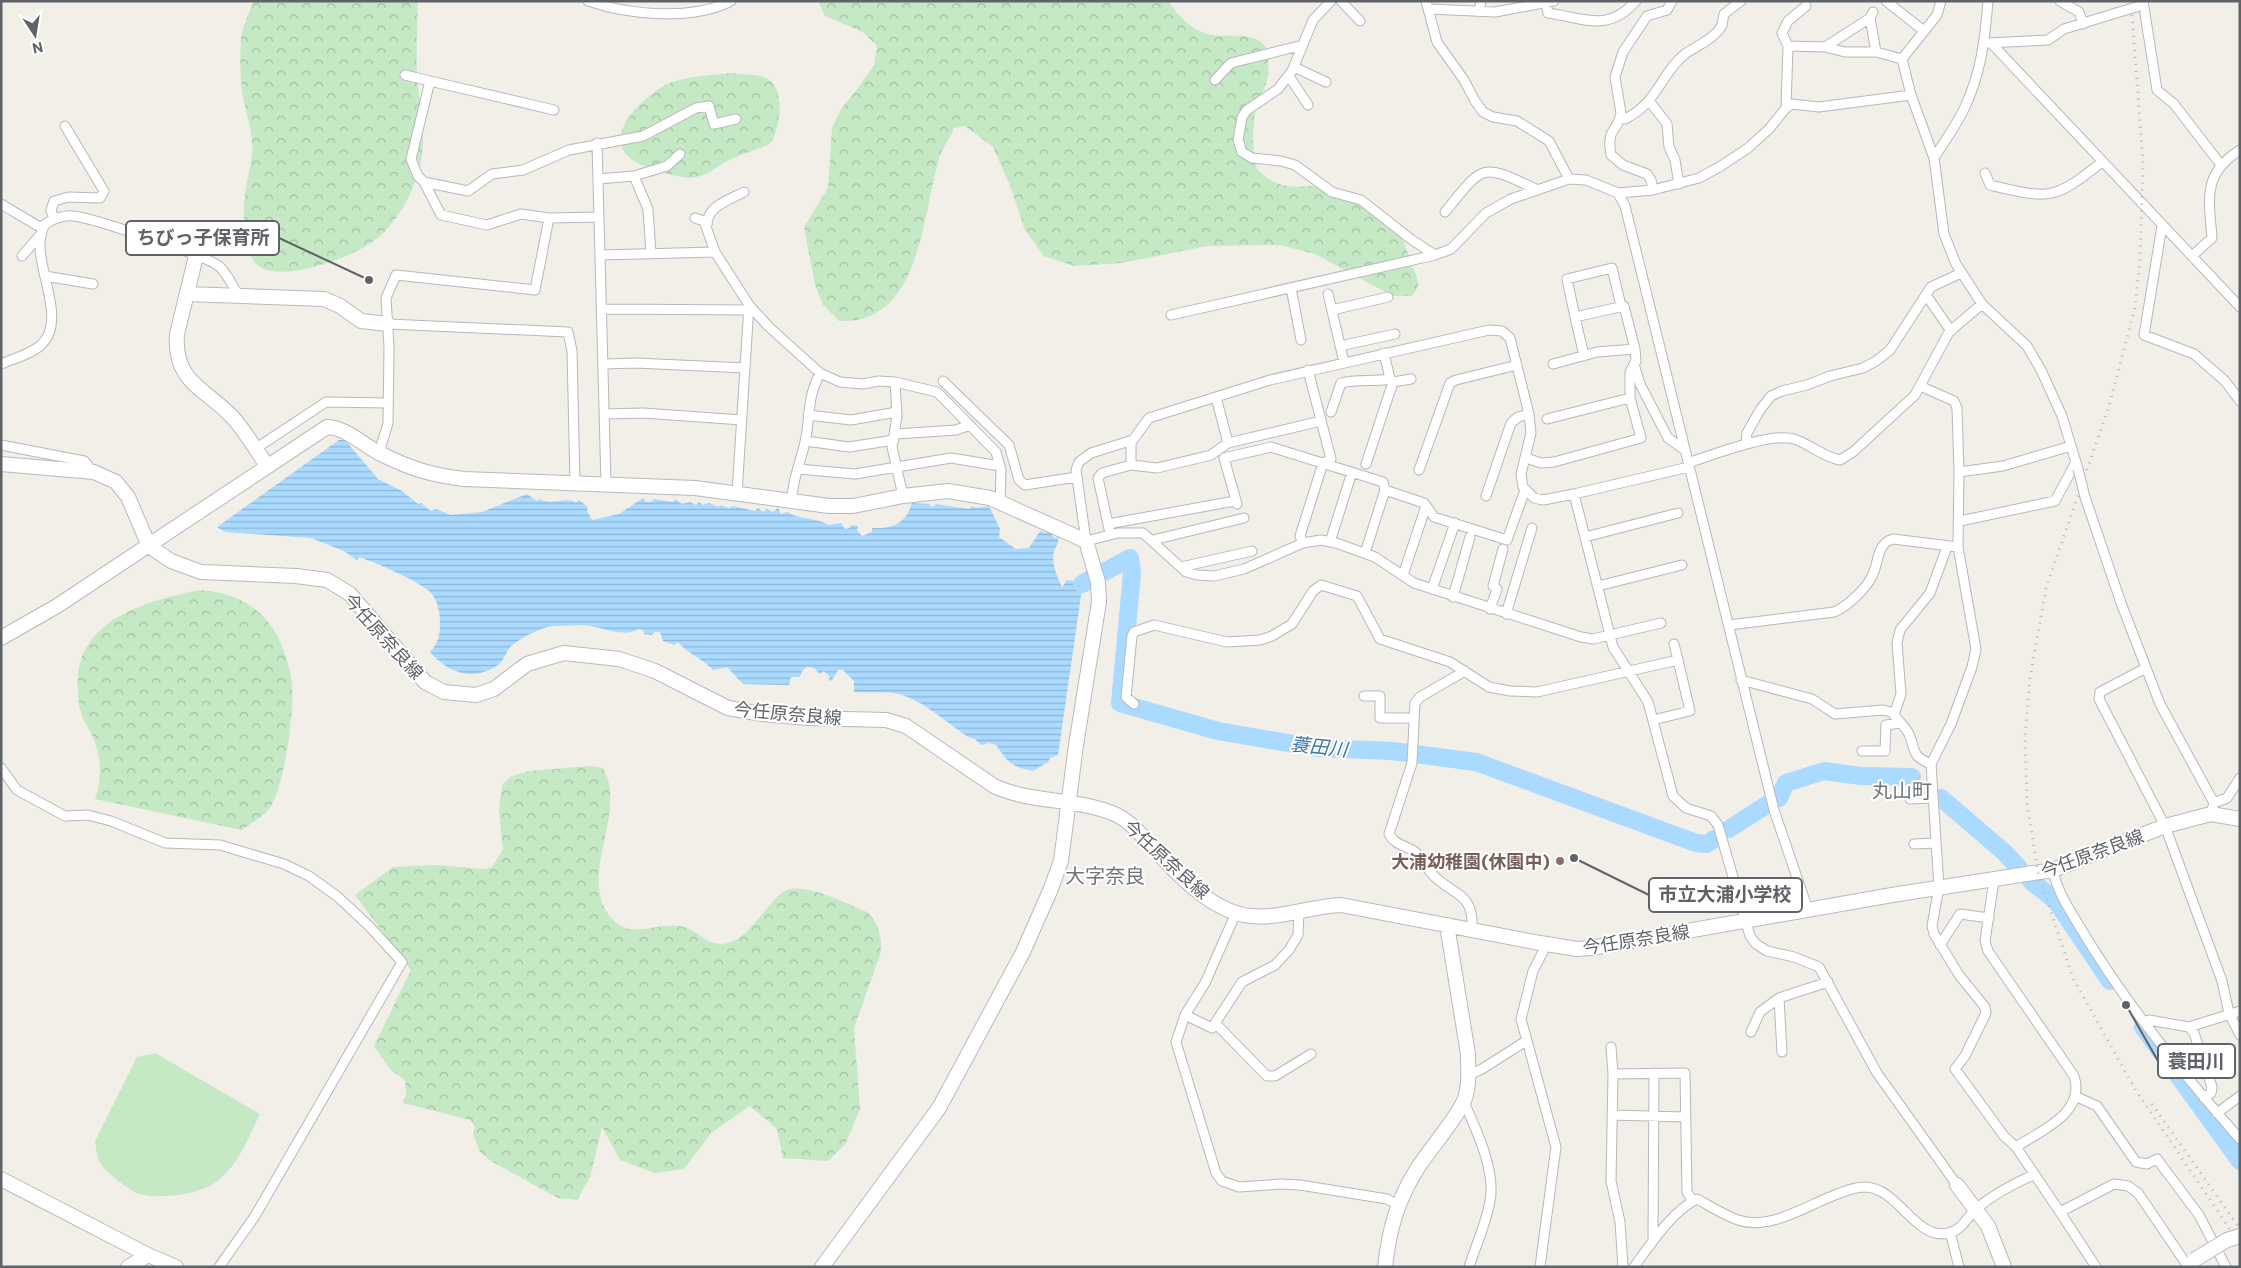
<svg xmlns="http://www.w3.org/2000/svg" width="2241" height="1268" font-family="Commissioner,'Noto Sans JP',sans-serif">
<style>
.forest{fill:url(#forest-crowns)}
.park{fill:#c5e8c5}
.water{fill:url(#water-rules)}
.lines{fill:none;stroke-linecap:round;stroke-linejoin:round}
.river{stroke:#aadaff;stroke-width:18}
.street-casing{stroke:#b5b8bc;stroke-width:11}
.secondary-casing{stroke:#b6babf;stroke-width:16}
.street{stroke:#fff;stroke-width:9}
.secondary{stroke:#fff;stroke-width:14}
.rail{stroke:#b6b7b8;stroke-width:3;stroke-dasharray:1 6;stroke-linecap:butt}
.street-bridge-casing{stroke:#b5b8bc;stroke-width:11;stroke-linecap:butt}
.secondary-bridge-casing{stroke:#b6babf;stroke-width:16;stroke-linecap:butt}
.street-bridge{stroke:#fff;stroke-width:9}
.secondary-bridge{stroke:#fff;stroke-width:14}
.education-dot{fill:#8d6e63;stroke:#fff;stroke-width:2}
.labels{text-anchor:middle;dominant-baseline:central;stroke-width:4;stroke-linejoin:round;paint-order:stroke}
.street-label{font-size:18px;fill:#5f6368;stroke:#fff}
.education-label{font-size:18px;font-weight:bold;fill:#785e54;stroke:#fff;text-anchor:end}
.water-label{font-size:19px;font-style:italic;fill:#4174aa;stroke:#fff}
.quarter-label{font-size:20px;fill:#70757a;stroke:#fff}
.leader{fill:none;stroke:#5f6368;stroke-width:2}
.callout-dot{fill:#5f6368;stroke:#fff;stroke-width:2}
.callout{fill:#fff;stroke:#5f6368;stroke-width:2}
.callout-label{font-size:19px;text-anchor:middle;font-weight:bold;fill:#5f6368}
</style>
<defs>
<pattern id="forest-crowns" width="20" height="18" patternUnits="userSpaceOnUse" patternTransform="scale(1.25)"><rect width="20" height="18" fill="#c5e8c5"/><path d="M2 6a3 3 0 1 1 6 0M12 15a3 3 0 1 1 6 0" fill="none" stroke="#a3c0a4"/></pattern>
<pattern id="water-rules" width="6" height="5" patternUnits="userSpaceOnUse" patternTransform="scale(1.25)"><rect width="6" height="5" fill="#aadaff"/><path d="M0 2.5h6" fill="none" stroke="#8eb4d2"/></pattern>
</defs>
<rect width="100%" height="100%" fill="#f1efe8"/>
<!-- forest -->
<path class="forest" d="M253,1h165c-1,24 -2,48 -1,72 2,33 11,64 2,97 -7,25 -23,54 -44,70 -20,16 -98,47 -120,23 -4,-4 -7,-15 -8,-21 -3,-15 -4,-33 -2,-48 2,-18 9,-35 7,-53 -1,-17 -8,-34 -10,-51 -2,-16 -2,-33 -1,-49 0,-13 9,-27 12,-40z
M818,1h351c8,15 25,31 43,34 16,3 38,-4 51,9 4,3 5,10 5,14 3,30 -8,31 -13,54 -2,12 -4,51 4,59 28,26 43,10 75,17 27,5 51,25 66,47 5,8 8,19 11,28 5,14 13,22 0,33h-18l-78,-42 -35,-9 -73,1 -85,17 -48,3 -30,-10 -19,-26 -16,-47 -16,-36 -28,-21 -11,2c-4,11 -12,20 -15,31 -17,56 -18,166 -100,162l-16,-16 -8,-20 -11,-58 24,-39 4,-60 9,-19 17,-21 16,-23 3,-19 -14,-14 -38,-16z
M732,73c10,2 23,1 32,4 23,9 16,48 8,65 -12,8 -26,10 -39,16 -12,5 -22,16 -37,19 -11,3 -26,-3 -37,-6 -9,-3 -20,-6 -28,-12 -32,-25 18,-68 41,-77 20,-6 40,-7 60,-9z
M200,590c52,4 79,32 90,82 5,21 1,44 -1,65 -2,16 -10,60 -20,72 -7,8 -19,15 -27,21l-147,-31c8,-21 6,-45 -4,-66 -3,-6 -7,-11 -9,-17 -4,-11 -5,-26 -4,-38 3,-61 73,-78 122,-88z
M591,766l12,2c26,46 -28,108 9,151 19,21 44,3 68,7 22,4 28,27 56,14 17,-9 37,-45 51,-50 20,-7 60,14 80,22 12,11 16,27 13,43l-26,73 6,81 -14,34 -18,18 -45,-3 -6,-29 -27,-23 -39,27 -27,36 -29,4 -35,-13 -18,-33 -12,50 -13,23 -19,-2 -67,-37 -11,-9 -7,-18 2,-7 -5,-7 -67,-17 3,-10 -1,-13 -15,-11 -16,-23 37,-76 -56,-75 38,-28 42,-2 49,4 8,-2 11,-18 -4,-38 2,-19 2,-8 7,-7 19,-6z"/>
<!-- park -->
<path class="park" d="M155,1053l105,61c-11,22 -20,48 -40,65 -17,15 -55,20 -77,16 -10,-1 -38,-23 -43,-32 -3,-6 -4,-15 -5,-22l42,-84z"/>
<!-- water -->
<path class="water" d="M339,440h6l33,39 24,12 16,13 3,-1 10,8 5,-2 15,6 31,-3 45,-18 10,7 2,-2c14,7 27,-3 37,4l3,-3 9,7 -1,4 5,9 27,-6 24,-16 3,4h5l3,-3 19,3 2,-3 7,5 8,-2 6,3 3,-3 4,3 6,-2 9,4 2,-2 9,3 4,-2 22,5 3,-3 5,4 4,-3 6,3 5,-4 3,6 7,-2c7,7 32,6 40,13l13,-2 4,6 5,-1 1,-3 7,1 -1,4 5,6 10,-4v-4c20,1 34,-4 40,-25l17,1 3,3 4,-3 33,5 3,-3 4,2 13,-2 11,23 -1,8 17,12 13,-1 11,-17 6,2 4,-2 4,7 4,-1c1,8 -2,8 -4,14 -3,12 3,26 8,36l5,-7 15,2 9,-9 2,9 -11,7 -24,166 -8,3 -2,4 -15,9c-22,-4 -25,-9 -37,-26l-7,-2 -8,2 -6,-6 -7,-2c-22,-15 -45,-37 -70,-43 -14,-3 -30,-1 -44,-2v-11l-11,-11h-5l-6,10 -4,1 2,-4 -6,-6 -4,3 -6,-6 -7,-1 -5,4 -2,6h-9l-2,8 -46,-1 -16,-17 -14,3c-11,-12 -24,-15 -35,-28l-4,3 -11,-4 -3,-9h-5l-3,3 -8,-1 -1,-4 -5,-1c-14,10 -40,-4 -56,-4 -9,0 -18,1 -27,1 -12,0 -40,14 -47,24 -3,5 -5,12 -10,15 -25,17 -50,8 -68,-13 8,-8 10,-17 10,-28 0,-11 -2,-25 -11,-33 -13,-11 -52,-28 -70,-34l-2,3 -13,-9 -33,-13 -86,-6 -8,-5z"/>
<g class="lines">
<!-- river -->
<path class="river" d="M1082,584l48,-26 2,15 -12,130 98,28 99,17 75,3 84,11 220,81 11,1 7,-5
M1779,798l7,-15 38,-12 37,5 51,1
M1941,798l63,54 15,16
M1729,829l39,-25
M2031,881l25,20 54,80
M2143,1027l97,134"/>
<!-- street casing -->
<g class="street-casing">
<path id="street" d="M588,1c41,14 104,20 143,0
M1331,1l-18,19 -21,51 -14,18 -31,21 -5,7 -4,23 4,12 10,6 29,3 14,4 37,27 29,8 51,40 23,15 16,-6 35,-36 25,-14 58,-20 17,1 32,13 35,-3 46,-12 22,-12 27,-18 21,-19 17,-21 6,-4 27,3 92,-12
M1341,1l19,20
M1426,1l11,41 27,38 11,21 8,11 10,5 24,4 32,20 20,38
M1886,1l38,30
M1941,1l-4,14 -35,44 9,36 23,63 10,76 12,30 26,40 45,42 14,24 21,46 16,53
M2060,1l19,11 4,12
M2143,1l14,89 17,14 47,61
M1546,3l2,10c36,5 60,20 88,-12
M1429,9l66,3 59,-11
M1479,12l2,-11
M1873,12l-3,6 6,34 26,7
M1988,43l60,-3 16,-11 52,-16
M1991,43l249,264
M1788,46l37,1 45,-29
M1825,47l20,5h31
M1294,67l32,15
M405,75l25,6 -19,78 7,17 6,6 17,33 46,10 34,-11 28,4
M1289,76l19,29
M1215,80l16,-17 72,-18
M430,81l124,29
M1650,102l17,22 2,23 6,13 4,24
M1786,108l2,-62 -6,-13 6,-12 18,-15
M1621,117l4,2c34,-17 35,-45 60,-65 11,-8 30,-15 37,-29 1,-3 1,-8 2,-11l17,-13
M597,143l9,341
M1934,158c10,-16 22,-32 30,-49 17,-35 21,-70 24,-108
M1985,173l5,12c60,14 63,16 112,-23
M634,176l33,-10 13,-12
M598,179l36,-3 14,33 3,45
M424,182l44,9 24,-17 31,-4 46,-20 74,-14 53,-28 13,-2 5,18 22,-5
M1653,190l-2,-10 -4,-6 -24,-9 -12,-10c-5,-29 7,-22 10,-42l-6,-36 8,-25 24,-36 20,-6 5,-9
M1618,193l7,13 149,604 34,100
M1,204l42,25
M1445,212c40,-49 35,-49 93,-22
M695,218l9,3 11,31
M54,219l-3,-9 3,-9 15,-4 31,1 4,-7 -39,-65
M707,225c0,-19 22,-25 37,-33
M2162,226l-18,109 50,19 31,27 15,20
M601,255l114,-3 34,53 20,22 51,46 20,9 23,2 16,-3 16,1 2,34 -5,31 11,49
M22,256l19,-22
M2192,256l20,-18c-3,-39 -10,-64 28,-88
M45,276l48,8
M1291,288l10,52
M1328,294l16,68
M1926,295l25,36
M1621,306l-9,-38 -45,11 8,38 49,-11 11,43 1,12 -6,11v26
M603,309l146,1
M1332,310l56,-13
M1171,315l264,-60
M1575,317l9,39
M388,324l180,8 4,19 3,132
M1340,346l55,-12
M1384,353l6,26 3,3 18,-3
M1,364c14,-6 31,-10 41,-20 23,-22 -2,-70 -2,-97 -1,-7 2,-15 4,-22 9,-6 18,-10 29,-9 17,1 137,41 147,51 8,8 13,20 19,29
M604,364l32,-1 109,5
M1553,364l44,-12 38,-3
M1634,364l6,20 28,54 17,12
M943,381l66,64 10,35 6,5 51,-8
M895,382l42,10 59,60 5,18 -1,33
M1920,386l34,15 3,7 2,64
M1216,397l12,46
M1331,412l10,-29c17,-4 32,-1 49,-4
M605,414l38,-1 99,7
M808,415l43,5 46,-8
M896,434l60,-4 14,-5
M806,441l43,6 45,-7
M1746,444l1,-11 13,-23 11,-14 11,-5 25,-6 23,-9 33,-8 13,-7 14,-11 41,-63 30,-14
M1,445l83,16 4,4v7
M255,449l71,-47 62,1
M379,453l9,-30 1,-76 -3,-49 10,-23 139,15 14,-72 50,-1
M1526,458l15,5 13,-1 87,-24 -11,-40 -83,21
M1688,463c24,-8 83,-31 106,-24 16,5 29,18 46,21l13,-8 62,-57 34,-63 33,-28
M1366,464l27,-82
M1131,465l26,3 54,-13 17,-12 93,-22
M798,469l57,5 96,-16 49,8
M1419,470l31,-87 6,-3 61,-15
M737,493l12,-188
M1574,494l39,153 35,55 25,94 13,12 25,8 7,9 32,111 6,8 11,7 27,6 25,10 58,106 80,112
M1486,496l25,-73 7,-6 11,-3
M2085,497l36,106 39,101 54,99 -3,11
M792,500c0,-20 9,-39 13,-58 6,-28 1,-41 15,-69
M1237,504l-13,-46 47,-11 112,35 2,8 39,13 10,14 73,23 18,-50
M1960,521l95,-20 21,-39
M1108,524l127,-23
M1109,529l-11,-51 4,-5 29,-8v-24
M1585,537l93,-24
M1153,540l91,-22
M1330,542l22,-70
M1303,543l-3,-7 23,-73 8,-4 -23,-89
M1365,553l20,-63
M1181,567l71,-16
M1403,575l23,-69
M1598,586l84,-21
M1432,589l23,-66
M1453,597l17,-60
M1490,609l7,-20 -4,-3 10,-37
M1506,614l26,-86
M1661,623l-68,16 -12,-2 -167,-54 -39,-26 -39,-14 -15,-3 -18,3 -59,26 -30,7 -17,-1 -11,-3 -43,-39h-25l-32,8 -10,-71 3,-8 12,-9 42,-13 16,-22 121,-38 219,-50 13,1 8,7 19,76 2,19 -10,41 2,13 11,11 9,2 31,-6 115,-27
M1729,625l105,-13c13,-5 34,-25 39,-38 6,-13 4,-31 20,-35l65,8
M1674,644l4,16
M2146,668l-46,24 -1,7 66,127 57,155 7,32 11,22
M1465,671l-45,26 -5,6 -3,60 -23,71c6,11 15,11 25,17 8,6 12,17 19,24 22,22 41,17 39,55
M1741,680l71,19 23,15 48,-4 12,3
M1364,696h16v22h33
M1134,704l-8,-7 6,-61 2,-4 20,-7 73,17 33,-2 12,-4 20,-12 21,-33 8,-6 36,11 23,43 70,23 39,25 21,4 27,1 141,-32 12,51 -37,9
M1862,751h23l1,-26 14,-2
M1931,764c-20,-8 -15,-13 -22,-30 -3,-6 -10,-13 -15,-19l7,-21 -4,-51 3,-13 30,-37 17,-46
M1,768l16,22 48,26 23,-1 23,6 54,22 55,2 64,19 25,12 29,21 31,29 33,36 -147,254 -36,51
M1910,799l23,-1
M2214,803l13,-5 13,-20
M1914,844l22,-1
M2053,870c4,22 17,40 28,59 45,75 101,144 159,210
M1994,880l-9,61 3,10 86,125c12,37 -32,54 -58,71l44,65 54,-28 14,2 10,7 49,72
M1299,911l-1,24 -9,15 -14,15 -33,17 -30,46 -27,-13 -9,27 40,131 6,8 17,6 42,-3 19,1 87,14 11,6
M1940,945l20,-31 29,4
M1779,998l3,54
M1185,1015l20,-32 31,-70
M2145,1022l4,-2 40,7 51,-16
M1215,1023l52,53h8l36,-22
M2189,1027l5,6 18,54 -1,6 -7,5
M1751,1032l9,-20 19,-14 49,-16
M1611,1047l2,27
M1469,1075l13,-6 44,-28
M2077,1097l20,9 39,56 11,2 10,-5 42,56 27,52
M1464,1102c12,27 32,69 26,99 -4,23 -14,44 -21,66
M2217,1113l23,-17
M1612,1115l73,2
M2016,1147l-12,-11 -49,-67 10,-13 21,-43 -1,-6 -26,-32 -25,-41 -2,-8 7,-39 -8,-123 20,-40 21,-57 4,-18 -18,-102 1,-75 44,-6 68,-20
M2060,1212l36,55
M1950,1232l9,35
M1653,1241l1,-168
M1540,1267l16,-120 -35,-128 12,-48 14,-27
M1623,1267l-3,-45 -9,-41 2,-107 72,-1 2,119 6,9
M1634,1267c16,-22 39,-57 63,-68 13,7 27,16 41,21 28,10 62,-10 87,-21 13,-5 26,-12 40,-12 34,1 50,54 84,46 15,-4 18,-17 28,-25 16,-13 38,-25 56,-33"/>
</g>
<!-- secondary casing -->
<g class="secondary-casing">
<path id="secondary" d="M196,256l-19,78c-4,51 32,55 59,87 11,14 21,30 31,45
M187,294l137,5 16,7 21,15 27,3
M1,464l93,8 22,10 12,15 21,49 22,15 30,11 95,4 31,4 23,14 75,88 19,10 32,3 18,-6 33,-25 37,-11 55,6 36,12 73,37 34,6 46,4 78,2 20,6 88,60c36,17 80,12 118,27 19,7 32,26 46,40 23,25 57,60 93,63 31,3 60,-10 90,-11l193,37 43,7 14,-1 301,-53 161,-25 112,-44 46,-12 29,5
M1,638l56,-32 270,-179c20,1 35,17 52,26 30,15 51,22 85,26l231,9 134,18h24l50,-10 45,-5 42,7 96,43 12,41 1,20 -23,143 -15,116 -11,30 -27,61 -84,156 -117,159
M1,1179l147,76 28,12
M1957,1185l31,41 16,41
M128,1267l20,-12
M1385,1267c4,-37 12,-66 32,-98 14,-22 34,-43 46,-66 7,-14 5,-34 5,-49l-21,-129"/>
</g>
<!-- street -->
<use href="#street" class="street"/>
<!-- secondary -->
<use href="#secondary" class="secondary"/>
<!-- rail -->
<path class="rail" d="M2131,1l12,160 -3,99 -5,48 -26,98 -63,182 -16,90 -5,58 2,66 11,71 35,105 62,111 105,155
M2152,1104l88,125"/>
<!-- street-bridge casing -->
<g class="street-bridge-casing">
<path id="street-bridge" d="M2116,13l24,-7
M2078,469l7,28"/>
</g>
<!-- secondary-bridge casing -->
<g class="secondary-bridge-casing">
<path id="secondary-bridge" d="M2194,1260l33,-20 13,-4"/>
</g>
<!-- street-bridge -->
<use href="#street-bridge" class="street-bridge"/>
<!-- secondary-bridge -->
<use href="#secondary-bridge" class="secondary-bridge"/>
</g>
<!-- markers -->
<circle class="education-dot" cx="1560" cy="861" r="5"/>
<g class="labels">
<!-- street labels -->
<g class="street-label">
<text transform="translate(384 636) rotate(48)">今任原奈良線</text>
<text transform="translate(788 713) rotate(5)">今任原奈良線</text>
<text transform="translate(2092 853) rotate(-20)">今任原奈良線</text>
<text transform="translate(1167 859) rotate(42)">今任原奈良線</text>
<text transform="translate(1636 939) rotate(-9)">今任原奈良線</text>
</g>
<!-- education labels -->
<g class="education-label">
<text x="1550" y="861">大浦幼稚園(休園中)</text>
</g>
<!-- water labels -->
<g class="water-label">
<text transform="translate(1319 746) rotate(6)">蓑田川</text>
</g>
<!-- quarter labels -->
<g class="quarter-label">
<text x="1902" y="790">丸山町</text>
<text x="1105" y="875">大字奈良</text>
</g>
</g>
<!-- callouts -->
<path class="leader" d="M369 280L279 238M1574 858L1649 895M2126 1005L2158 1061"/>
<g class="callout-dot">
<circle cx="369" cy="280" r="5"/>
<circle cx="1574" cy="858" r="5"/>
<circle cx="2126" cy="1005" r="5"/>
</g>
<g class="callout">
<rect x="126" y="221" width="153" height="34" rx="5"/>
<rect x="1649" y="878" width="153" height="34" rx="5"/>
<rect x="2158" y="1044" width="77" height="34" rx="5"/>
</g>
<g class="callout-label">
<text x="203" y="244">ちびっ子保育所</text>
<text x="1725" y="901">市立大浦小学校</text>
<text x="2196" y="1068">蓑田川</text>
</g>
<!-- border -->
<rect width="2241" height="1268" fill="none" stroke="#5f6368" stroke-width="5"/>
<!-- north arrow -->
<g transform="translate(35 35) rotate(168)" stroke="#ffffff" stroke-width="4" paint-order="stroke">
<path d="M0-4L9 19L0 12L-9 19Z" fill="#5f6368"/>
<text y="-8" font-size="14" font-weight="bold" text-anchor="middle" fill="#5f6368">N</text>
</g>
</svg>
